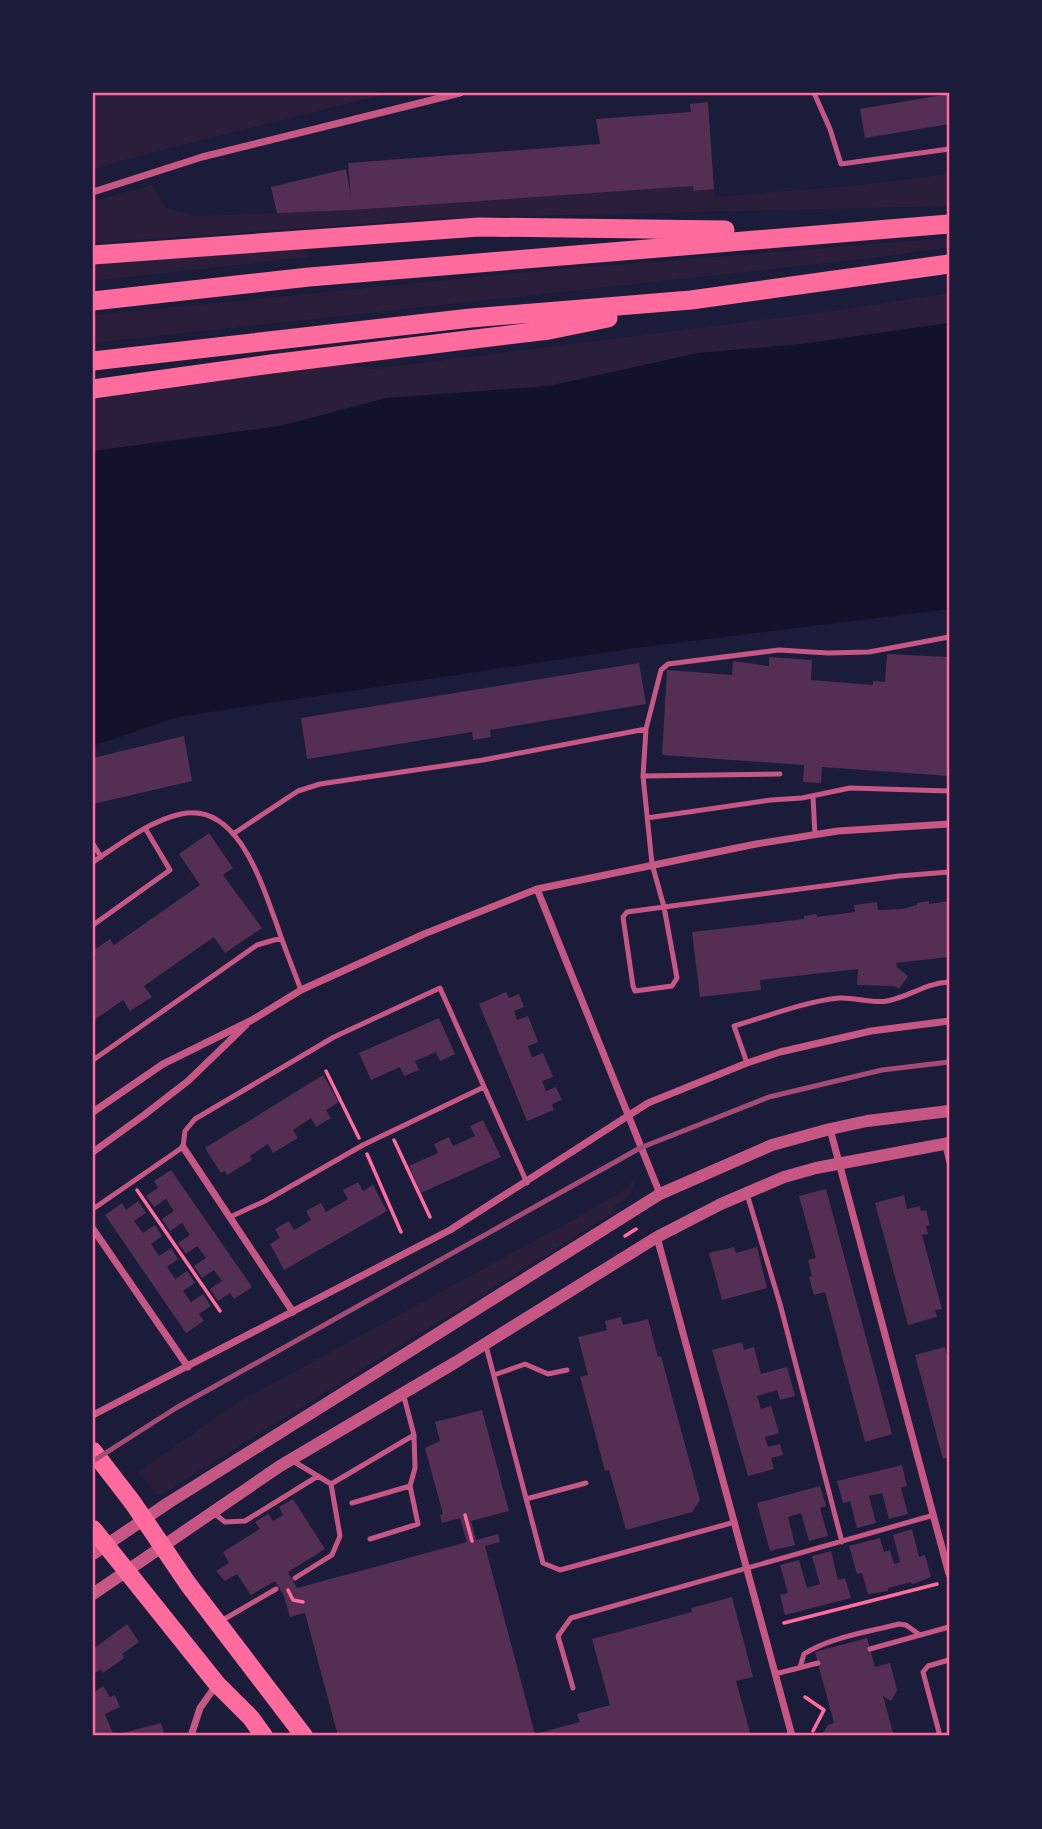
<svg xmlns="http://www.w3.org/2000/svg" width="1042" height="1829" font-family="'Fira Sans Condensed',sans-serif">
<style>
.green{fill:#2a1e3b}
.water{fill:#12122b}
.building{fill:#542f53}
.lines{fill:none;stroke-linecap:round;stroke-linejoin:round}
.path{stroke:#ff6b9d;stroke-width:3.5}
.service{stroke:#c65784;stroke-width:5}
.minor{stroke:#c65784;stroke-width:7}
.tertiary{stroke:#c65784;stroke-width:12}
.primary{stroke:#ff6b9d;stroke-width:18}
.motorway{stroke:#ff6b9d;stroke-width:19}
.rail{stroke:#a44b75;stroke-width:5}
.neatline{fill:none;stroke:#ff6b9d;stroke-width:2.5}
</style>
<rect width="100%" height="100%" fill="#1b1b3a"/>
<!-- green -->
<path class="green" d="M93,93h297l-270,68 -27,9z
M949,174v32l-504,12 -352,25v-42l59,-16 14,23 30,8 156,-6 341,-24 1,5 20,-2v8l147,-12z
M949,238v9l-76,11 -780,85v-28h2l433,-43z
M308,250l1,7 -216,24v-20l105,-9z
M949,293v30l-147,21 -104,9 -149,33 -162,12 -107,28 -187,25v-51l249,-37 31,6 467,-59z
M634,1180c1,15 -8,18 -19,26l1,5 -452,282 -7,2 -19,-23 97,-68 336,-183 52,-30z"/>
<!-- water -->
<path class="water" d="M949,323v286l-314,39 -457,69 -85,29v-295l187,-25 107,-28 162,-12 149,-33 104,-9z"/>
<!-- building -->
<path class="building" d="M949,94v30l-84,14 -5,-29z
M708,102l6,87 -20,2 -1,-5 -341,24 -75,3 -6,-26 75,-18 5,28 -3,-34 252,-19 -4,-25 95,-7 -1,-8z
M887,654l62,3v119l-127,-9 -1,16 -18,-1 1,-17 -142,-10 5,-85 65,5 1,-14 36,5v-9l43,3 -1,20 62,5v-4l12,1z
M639,663l7,41 -156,26 1,7 -18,3 -1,-8 -165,27 -6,-41z
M184,736l8,45 -99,23v-46z
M209,833l24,35 -10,7 39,53 -37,25 -11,-16 -70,49 8,11 -22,14 -7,-11 -30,21v-61l3,-2 -3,-7 17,-12 4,6 86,-60 -21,-31z
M929,901v3l20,-3v56l-53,6 1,4 11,9 -9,13 -4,-3 -38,-1 1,-16 -98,11 1,10 -61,7 -8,-65 112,-13v-3l12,-2 1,3 38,-5 -1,-7 23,-3 1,8 24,-1 15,-4v-2z
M506,992l3,6 10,-4 5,13 -10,4 3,9 11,-4 10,26 -10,4 4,11 11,-4 10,24 -11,4 4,10 10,-4 6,13 -10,4 2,6 -27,11 -48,-117z
M439,1018l16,36 -15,7 -4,-9 -21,9 4,9 -15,6 -4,-9 -29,13 -12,-27z
M323,1075l16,27 -13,8 5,8 -15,9 -5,-9 -18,12 5,8 -25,15 -5,-9 -18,12 2,4 -25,15 -2,-4 -4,2 -16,-25z
M483,1120l18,37 -80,36 -12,-27 29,-13 -4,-9 15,-7 4,9 22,-10 -5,-10z
M171,1170l81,117 -18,12 -4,-6 -12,8 -8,-12 12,-8 -8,-11 -12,8 -8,-12 12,-8 -9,-12 -11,8 -8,-11 12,-8 -8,-12 -12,8 -8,-12 12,-8 -8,-12 -12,8 -8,-11 12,-8 -4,-7z
M358,1182l5,9 10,-6 14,26 -103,59 -14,-26 10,-6 -5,-9 14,-8 5,9 17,-10 -5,-9 15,-8 5,9 22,-13 -5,-9z
M826,1189l66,245 -27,8 -40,-150 -11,3 -5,-18 3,-1 -4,-16 8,-2 -17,-62z
M904,1195l3,14 13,-3 1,5 5,-1 4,15 -4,1 2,8 -6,1 20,74 -7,1 2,7 -29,8 -33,-122z
M138,1201l8,12 -12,8 9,12 12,-8 7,11 -11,8 8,12 12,-8 7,11 -11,8 8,12 12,-8 8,12 -12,8 8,11 12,-8 8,12 -12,8 5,7 -18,12 -81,-118 17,-12 4,7z
M734,1247l2,6 21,-6 10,41 -45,12 -13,-47z
M621,1317l2,8 25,-6 10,38 3,-1 39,144 -8,12 -66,18 -17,-60 -4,1 -25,-94 8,-2 -10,-38 29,-7 -2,-9z
M742,1342l2,8 10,-3 7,27 26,-7 8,29 -15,4 -3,-10 -20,6 4,13 10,-3 8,27 -14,4 3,10 12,-3 3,11 -12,3 3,11 -26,7 -36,-126z
M945,1347l2,9 2,-1v102l-6,2 -28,-104z
M482,1410l27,101 -38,10 5,19 22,-6 2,8 -15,4 50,188 45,-12 -3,-8 33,-9 -18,-66 100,-27 -1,-4 41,-11 21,80 -17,4 15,55h-413l-33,-123 -15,4 -6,-21 -9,-15 -24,14 -14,-21 -12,7 -9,-10 13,-8 -6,-11 37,-23 -5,-7 13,-8 5,7 10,-6 -4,-8 14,-8 32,50 -37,23 9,16 170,-46 -7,-24 -18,5 -2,-8 3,-1 -18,-66 15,-7 -5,-19z
M902,1465l5,21 -6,2 7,26 -19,5 -7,-26 -13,3 7,27 -19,5 -7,-27 -7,2 -6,-22z
M820,1486l6,20 -6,2 8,28 -19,5 -8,-28 -13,4 7,28 -25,6 -13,-48z
M912,1529l7,28 6,-2 6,22 -15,6 -4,1 -1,-2 -23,6v3l-20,3 -6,-21 -5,1 -8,-28 31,-8 4,14 6,-2 4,14 6,-2 -7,-27z
M831,1551l7,29 7,-2 6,20 -66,17 -5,-20 8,-2 -8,-28 19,-5 8,28 13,-4 -8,-28z
M127,1624l12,18 -17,12 2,4 -21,15 -2,-4 -7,5 -1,-25z
M867,1638l8,29 15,-4 7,27 -6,11 -8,-5 11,40h-73l7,-11 6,-2 -19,-71z
M103,1686l7,11 5,-2 5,12 -15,7 9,22h-21v-43z
M161,1723l4,13h-50v-1z"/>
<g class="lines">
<!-- path -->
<path class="path" d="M326,1071l33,67
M394,1140l36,77
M367,1154l34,78
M137,1190l83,121
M625,1236l11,-7
M465,1515l7,26
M288,1590l5,10 10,2
M784,1623l153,-39
M805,1697l19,13 -11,21"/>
<!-- service -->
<path class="service" d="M814,93l16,36 11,35 108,-15
M949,637l-80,15 -41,1 -49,-3 -111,14 -7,6 -15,59 -3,47 9,88 12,43 13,71 -5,8 -37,5 -2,-5 -10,-69 4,-5 37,-5 235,-31 50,-4
M643,776l137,-2
M813,797l2,38
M647,818l124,-18 31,-2 48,-10 99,3
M233,834l65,-43 22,-7 163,-24 163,-31
M93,844l8,13
M93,862c27,-18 56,-41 88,-48 57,-13 81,71 96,111 7,22 16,43 24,65
M93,925l77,-55 -25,-42
M93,1060l164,-115 24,-7
M747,1063l-13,-37c31,-9 73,-25 105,-28 16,-1 32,6 48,3 22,-4 39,-18 62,-19
M945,1146l4,17
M747,1194l33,110 62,238
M93,1209l90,-62 2,-16 10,-12 139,-82 106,-49 87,195
M230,1217l35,-16 98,-56 121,-58
M486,1346l57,217 17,7 175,-48
M494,1375l31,-11 23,10 19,-4
M293,1461l38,23 9,52 -8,19 -37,23
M331,1484l83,-49
M526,1499l60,-16
M352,1503l58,-17
M215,1514l10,8 20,-1 73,-45
M370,1539l48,-15 -8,-38 5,-18 -1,-33 -11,-42
M221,1621l55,-32
M870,1649l79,-22
M800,1667l4,-13c27,-17 64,-22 95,-30l7,1 14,10
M775,1674l43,-11
M573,1688l-15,-52 13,-18 363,-103
M940,1736l-17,-64 5,-6 21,-6"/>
<!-- minor -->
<path class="minor" d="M93,192l109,-35 258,-64
M537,889l123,305
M93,1112l70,-48 89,-44 49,-30 123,-56 113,-45 219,-45 82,-13 111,-7
M830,1129l119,445
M183,1147l110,165
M93,1152l51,-37 44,-34 58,-56
M93,1229l95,138
M657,1237l135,499
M93,1415l357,-185 198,-127 99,-40 33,-11 91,-21 78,-10
M191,1736l9,-28 17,-24"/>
<!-- tertiary -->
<path class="tertiary" d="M93,1554l75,-51 492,-309 112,-49 58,-16 37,-8 82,-10
M93,1594l187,-128 176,-104 201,-125 64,-33 63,-27 32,-9 133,-25"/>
<!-- primary -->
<path class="primary" d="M93,1451l40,52 55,81 116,152
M93,1529l124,155 34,34 13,18"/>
<!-- motorway -->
<path class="motorway" d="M93,255l386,-28 246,3
M93,301l216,-24 640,-53
M93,361l378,-43 220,-18 258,-36
M93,389l178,-25 278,-34 59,-12"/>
<!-- rail -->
<path class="rail" d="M93,1461l83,-53 464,-260 129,-51 113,-27 67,-8"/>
</g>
<!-- border -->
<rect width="1042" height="1829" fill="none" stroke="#1b1b3a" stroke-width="189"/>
<rect x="94" y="94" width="854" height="1640" class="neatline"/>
</svg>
